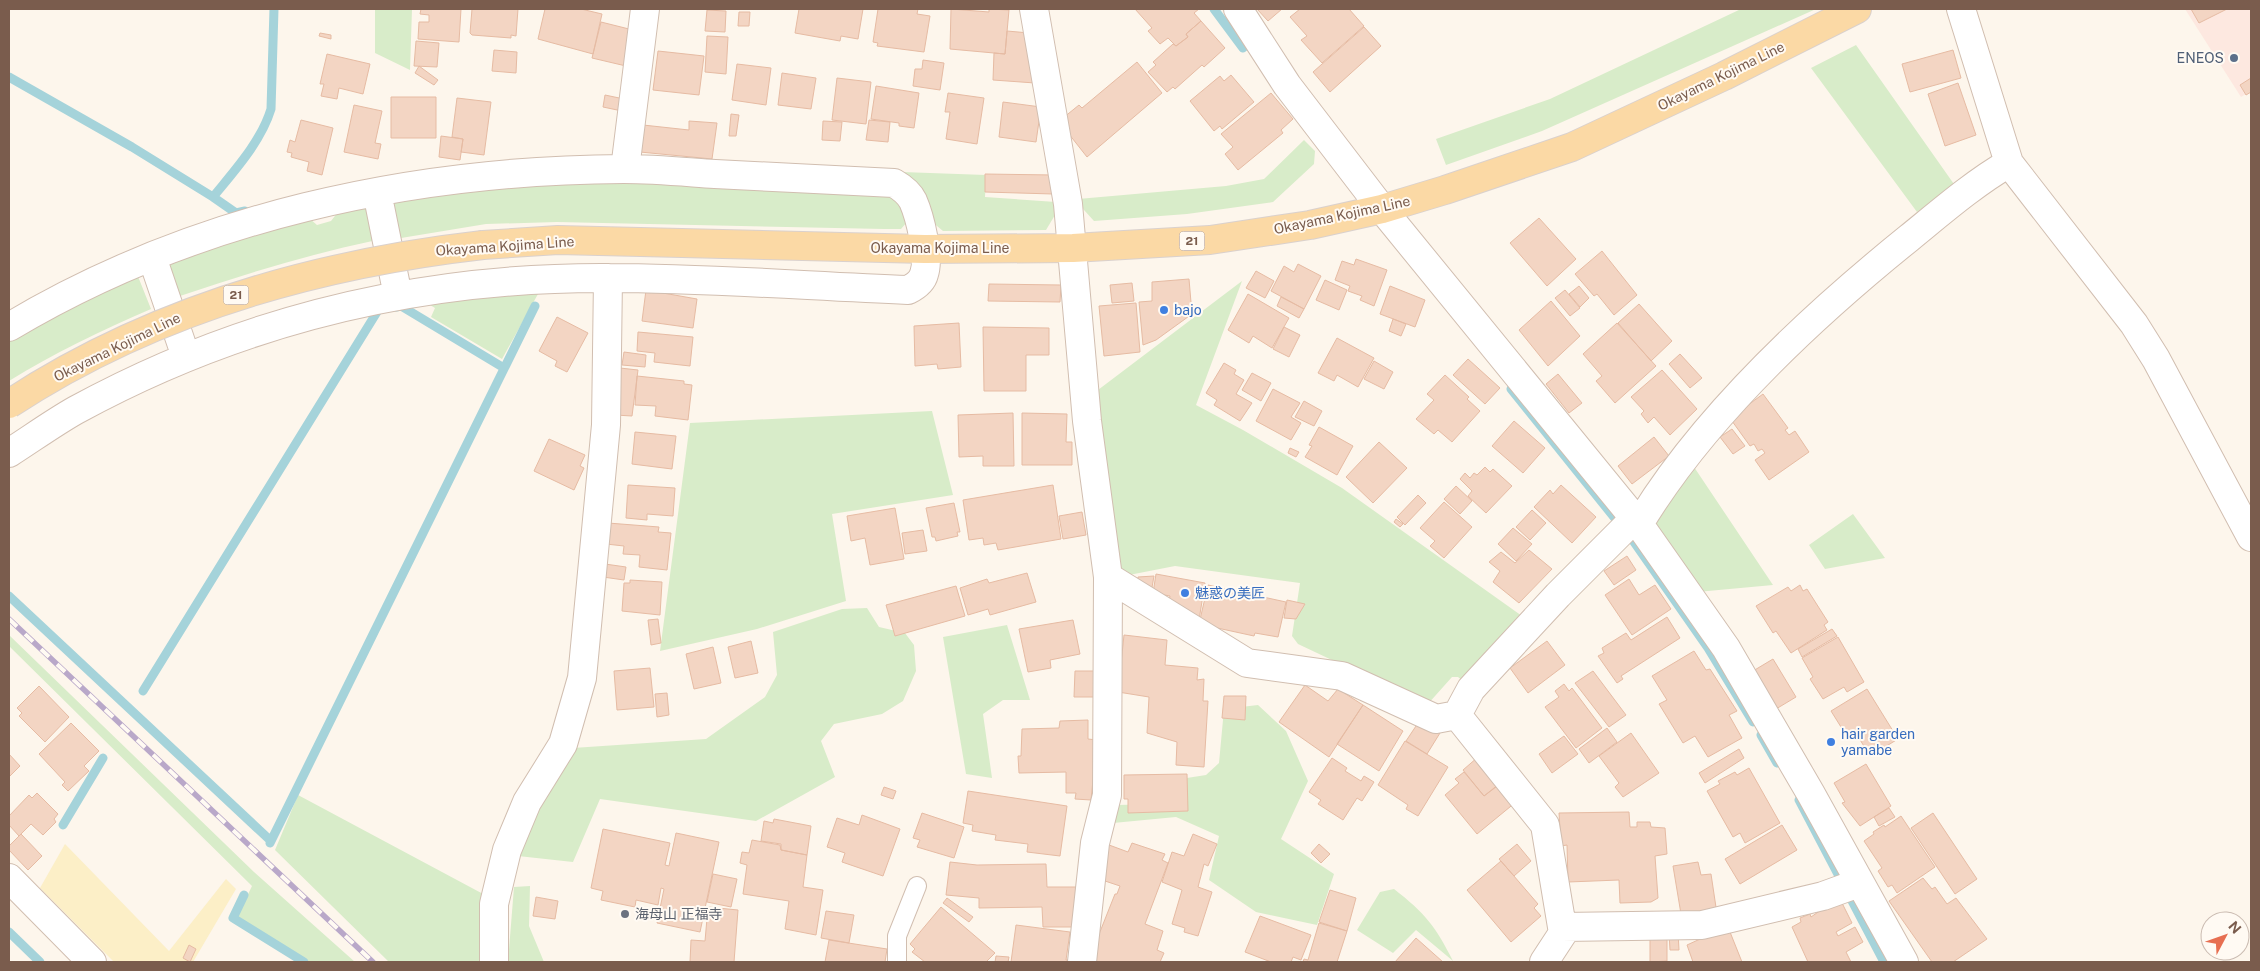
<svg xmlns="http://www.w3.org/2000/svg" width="2260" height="971" font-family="'Public Sans','Noto Sans JP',sans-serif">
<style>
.commercial{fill:#fde8e0}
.green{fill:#d8ecc9}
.sand{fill:#fcefc7}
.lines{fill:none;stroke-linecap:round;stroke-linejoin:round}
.stream{stroke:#a5d3da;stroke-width:9}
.building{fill:#f3d5c3;stroke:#e6bba3}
.lane-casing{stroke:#d1beb0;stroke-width:20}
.street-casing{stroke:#d1beb0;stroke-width:30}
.primary-casing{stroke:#dad1cd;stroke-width:30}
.lane{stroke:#fff;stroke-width:18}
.street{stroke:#fff;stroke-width:28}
.primary{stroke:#fbd9a5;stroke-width:28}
.rail-casing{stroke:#b9a8c9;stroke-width:5.5}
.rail{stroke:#fffaf3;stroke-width:4;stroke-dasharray:11;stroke-linecap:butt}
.primary-bridge-casing{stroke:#dad1cd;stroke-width:30;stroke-linecap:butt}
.primary-bridge{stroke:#fbd9a5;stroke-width:28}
.service-dot{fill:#5c6f8a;stroke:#fffaf3;stroke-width:2}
.shop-dot{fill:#3f7fe0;stroke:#fffaf3;stroke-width:2}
.worship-dot{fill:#6b7280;stroke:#fffaf3;stroke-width:2}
.labels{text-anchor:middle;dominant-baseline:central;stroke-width:4;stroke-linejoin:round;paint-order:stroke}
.shield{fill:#fffaf3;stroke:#a28b7f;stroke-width:1}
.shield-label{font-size:12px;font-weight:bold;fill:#7a5c4d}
.service-label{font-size:14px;fill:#4e5e75;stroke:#fffaf3;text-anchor:end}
.street-label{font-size:14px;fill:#7a5c4d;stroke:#fffaf3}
.shop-label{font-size:14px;fill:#366cbe;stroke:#fffaf3;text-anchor:start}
.worship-label{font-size:14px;fill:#5b616d;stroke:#fffaf3;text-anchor:start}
</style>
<rect width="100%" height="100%" fill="#fdf6ec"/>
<!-- commercial -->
<path class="commercial" d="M2185,9h66v82l-10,6z"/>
<!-- green -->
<path class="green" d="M375,9h37l-2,61 -35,-17z
M1741,9h75l-274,122 -96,34 -10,-26 114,-40z
M1856,45l100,142 -31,27 -4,-5 -4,3 -106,-144z
M1304,140l11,11 -1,13 -41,38 -86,12 -93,7 -10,-11 -6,-11 148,-13 38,-7z
M902,172l84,3 -1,22 71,5 -1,13 -9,15 -103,1 -12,-10 -11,-29z
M652,181l239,12 10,6 6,23 -6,7h-17l-327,-7 -71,2 -91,15 -9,-39 96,-13z
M370,200l7,40c-67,14 -132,34 -197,56l-11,-33 134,-50 14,12 14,-4 11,-14z
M137,274l14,35c-49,21 -97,44 -142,72v-42z
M1242,281l-46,124 47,25 99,58 180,128 -58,66 -6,-5h-6l-25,28 -129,-61 -6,-8 8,-53 -125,-17 -46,9 -9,-7 -26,-175z
M520,290l18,4 -36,65 -71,-42 4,-9 -13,-8z
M932,411l21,84 -121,19 14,87 -89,28 -97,22 30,-228z
M1690,461l83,124 -76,7 -43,-70z
M1853,514l32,44 -60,11 -16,-24z
M867,608l12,19 26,6 9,12 2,26 -13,30 -21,13 -48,10 -13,17 14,36 -79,44 -156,-22 -27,63 -55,-6 19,-45 36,-63 133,-9 59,-42 12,-22 -4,-43 69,-23z
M1007,625l23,75h-27l-20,14 9,64 -26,-4 -23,-137z
M9,635l245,237 101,90h-47l-71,-45 15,-31 -243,-240z
M1258,705l28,26 22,50 -27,58 53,35 -17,51 -61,-13 -47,-32 10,-44 -43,-19 -63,6 2,-18 55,-1 4,-24 32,-5 13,-12 5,-54z
M298,795l187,100 -1,67h-95l-114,-112z
M530,886l-1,40 15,36h-36l6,-75z
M1394,889c31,24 42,38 59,72l-37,-31 -23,23 -36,-23 23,-38z"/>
<!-- sand -->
<path class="sand" d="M65,844l104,107 57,-72 10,10 -43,73h-79l-74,-74z"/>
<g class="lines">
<!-- stream -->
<path class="stream" d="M1214,9l29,39
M9,77l123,70 81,50c21,-26 48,-55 58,-88l3,-100
M213,197l23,16 9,-2
M396,307l5,-1 103,62
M1511,389l123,153 74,106 45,74
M9,596l262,245 -1,2
M143,691l234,-379
M1761,735l16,28
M1799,800l85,162
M63,825l40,-67
M271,841l264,-535
M244,895l-11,23 71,44
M9,932l31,30"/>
</g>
<!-- building -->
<path class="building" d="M421,9h40l-2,33 -41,-3 1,-17h10v-7l-9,-1z
M472,9h46l-2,27 -5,-1v3l-39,-3 -2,-2z
M545,9h36l21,5 -9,40 -55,-15z
M799,9h64l-5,30 -17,-3 -1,5 -45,-8z
M878,9h40l-1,5 13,2 -6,36 -47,-6 1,-3 -5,-1z
M951,9l38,3v-3l20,1 -4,44 -55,-5z
M1135,9h64l-5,4 7,8 -15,13 2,3 -12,9 -8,-8 -8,6 -12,-13 4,-3z
M1257,9h25l-14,12z
M1300,9h49l15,17 -42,37 -21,-23 6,-4 -17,-19z
M2191,9h36l-28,14z
M707,10l19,1 -1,21 -20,-1z
M739,12h11l-1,14h-11z
M1201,21l24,27 -21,19 -2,-2 -27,24 -2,-2 -6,5 -19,-20 8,-7 -3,-3 20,-18 3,2 12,-9 -2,-3z
M601,22l32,8 -7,36 -34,-8z
M1364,27l17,19 -51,46 -17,-20z
M1007,31l22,2 6,50 -42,-3 1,-27 11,1z
M320,33l11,2v4l-12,-3z
M707,36l21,1 -2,37 -21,-2z
M416,41l23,2 -2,24 -23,-1z
M494,50l23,2 -1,21 -24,-2z
M1953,50l8,28 -51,14 -8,-28z
M658,51l46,5 -5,39 -46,-5z
M327,54l43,10 -7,30 -24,-6 -2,11 -16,-3 3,-12h-4z
M923,60l21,3 -4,27 -27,-4 2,-17h7z
M1137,62l25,31 -75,64 -22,-28 4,-3 -6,-8 16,-13 3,3z
M737,64l34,4 -5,37 -34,-5z
M419,66l19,14 -4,5 -19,-12z
M782,73l34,5 -5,31 -33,-4z
M1231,75l23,27 -32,27 -2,-3 -6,5 -24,-30 30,-25 4,5z
M837,78l34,4 -5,42 -34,-4z
M2251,78v14l-5,3 -6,-10z
M1958,83l18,52 -31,11 -17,-52z
M876,86l43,7 -5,35 -15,-2v-3l-28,-4z
M948,93l36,5 -7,46 -31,-5 4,-27h-5z
M1271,93l22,26 -12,11 2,3 -45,37 -13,-16 8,-7 -12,-13z
M605,95l19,4 -2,12 -19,-4z
M391,97h45v41h-45z
M457,98l34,4 -7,53 -23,-3 2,-13 -11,-2z
M1003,102l38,5 -5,35 -37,-5z
M354,105l28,6 -7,32 6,1 -3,15 -34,-7z
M731,114l8,1 -3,21h-7z
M301,120l32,8 -11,47 -15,-4 2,-9 -18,-5 1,-4 -5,-1 3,-12 5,2z
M869,120l21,2 -2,20 -22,-2z
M689,121l28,2 -5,36 -72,-7 3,-27 46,5z
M823,121l19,1 -2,19 -18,-1z
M441,136l22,3 -3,21 -21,-3z
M985,174l68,1v19l-68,-2z
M1539,218l37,41 -29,27 -37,-43z
M1602,251l35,44 -23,20 -17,-21 -3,2 -19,-22z
M1356,259l31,11 -13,36 -14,-6 2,-4 -14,-5 2,-5 -15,-6 7,-19 12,4z
M1298,264l23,12 -17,33 -33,-18 13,-25 10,6z
M1256,271l18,10 -9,17 -19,-10z
M1189,279l3,35 -36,26 -13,5 -4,-43 13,-1v-19z
M1325,280l22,10 -8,20 -23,-10z
M1132,283l2,18 -22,2 -2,-18z
M989,284l72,1 -1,17 -72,-1z
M1390,286l35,14 -10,27 -35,-13z
M1579,286l10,12 -9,9 -11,-13z
M646,290l51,9 -4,29 -51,-7z
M1565,290l15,18 -10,8 -15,-18z
M1248,294l41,24 -17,30 -19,-12 -4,7 -21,-13z
M1281,297l23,12 -5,9 -22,-12z
M1551,301l29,35 -32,30 -29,-36z
M1136,303l4,49 -36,4 -5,-50z
M1639,304l33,37 -21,20 -33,-38z
M557,317l31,16 -21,39 -12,-6 2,-5 -18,-10z
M1393,319l13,5 -5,12 -12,-5z
M959,323l2,44 -23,2 -1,-5 -22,2 -1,-40z
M1617,323l39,43 -41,37 -19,-22 6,-5 -19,-22z
M983,327l66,1v27h-23v36h-42z
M1284,327l16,8 -11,22 -16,-8z
M638,332l55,5 -3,29 -36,-4 1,-9 -18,-2z
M1337,338l37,20 -16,29 -21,-12 -3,6 -16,-8z
M624,352l22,3 -1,12 -23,-2z
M1680,354l22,24 -12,10 -21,-24z
M1468,359l32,29 -15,16 -32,-29z
M1374,361l19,11 -9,17 -20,-10z
M1224,363l12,7 -2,4 10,6 -8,14 16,9 -12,18 -26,-16 3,-5 -11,-7z
M620,368l18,2 -6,46 -17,-1z
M1662,370l35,39 -27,26 -16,-18 -6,6 -7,-9 3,-3 -13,-14z
M1252,373l19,10 -10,18 -19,-11z
M1558,374l24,29 -13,10 -23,-29z
M1445,375l24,22 -2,2 13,12 -28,31 -14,-12 -4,4 -18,-15 18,-19 -7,-6z
M637,376l47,5v3l8,1 -4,35 -33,-4 1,-10 -21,-1z
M1273,389l27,14 -9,14 10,6 -10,17 -35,-19z
M1763,394l25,34 -3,2 4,5 6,-4 14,21 -40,28 -14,-20 10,-7 -3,-4 -4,2 -4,-7 -4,2 -18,-25 1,-5z
M1304,401l18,10 -8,15 -19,-9z
M1013,413l1,53h-31v-10l-24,1 -1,-42z
M1022,413l45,1 -1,28h6v23h-50z
M1514,421l31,27 -22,25 -31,-27z
M1319,427l34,19 -16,29 -32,-18 7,-11 -3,-1z
M1732,429l13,17 -12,8 -13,-17z
M635,432l41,4 -4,33 -40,-5z
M1654,437l15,19 -37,28 -14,-18z
M549,439l36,16 -5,11 4,2 -10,22 -40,-19z
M1379,442l28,26 -34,35 -27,-26z
M1290,448l9,4 -3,5 -8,-4z
M1485,467l5,5 3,-3 19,17 -26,27 -18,-17 4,-5 -12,-12 5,-6 5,5 4,-5 3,2z
M628,485l47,3 -2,28 -26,-2v6l-21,-2z
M1053,485l8,54 -63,11 -2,-7 -12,2 -1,-7 -14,2 -6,-40z
M1561,485l35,32 -24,26 -38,-36 16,-17 3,4z
M1456,486l16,15 -12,13 -16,-15z
M1418,495l8,8 -21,22 -8,-8z
M1444,502l28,25 -28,31 -14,-12 5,-5 -15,-13z
M954,503l6,29h-3l1,4 -22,5 -1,-4h-3l-6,-29z
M895,508l9,51 -34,6 -5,-27 -14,3 -4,-25z
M1532,510l14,13 -16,17 -14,-13z
M1082,512l4,23 -23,4 -4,-23z
M1396,519l7,5 -3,3 -6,-5z
M608,523l51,4 -1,5 13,1 -4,37 -28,-3 1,-12 -17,-1 1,-8 -18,-2z
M1513,528l19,16 -16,17 -18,-17z
M923,530l4,21 -22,3 -3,-21z
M1529,550l23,19 -33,34 -26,-21 7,-11 -11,-9 12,-10 14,11z
M1627,556l9,14 -22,15 -10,-14z
M605,564l21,3 -2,13 -21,-3z
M1027,573l9,29 -46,13 -2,-6 -20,6 -8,-27 27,-9 2,4z
M1156,574l49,9 -6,37 -31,-14 2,-10 -17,-3z
M1154,576l-3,17 -14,-9 1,-7z
M1629,579l10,16 16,-10 16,24 -39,26 -27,-40z
M630,580l32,2 -2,33 -38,-4 2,-28h6z
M1208,585l78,17 -8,35 -23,-4 -1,3 -55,-12z
M1800,585l3,6 4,-2 21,33 -4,3 3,5 -36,23 -15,-22 -3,2 -17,-27 32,-19 3,4z
M956,586l9,30 -70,20 -9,-31z
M1287,600l18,4 -9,15 -12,-1z
M1667,617l13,21 -59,38 2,3 -6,4 -19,-27 6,-3 -2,-5 24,-15 5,7z
M658,619l3,24 -10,2 -3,-25z
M1073,620l7,34 -30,6 1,8 -23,4 -9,-43z
M1832,629l5,7 -35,21 -4,-8z
M1124,635l43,5 -2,25 33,3 -1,12 7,-1 -1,22h5l-4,66 -28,-2 1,-23 -30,-9 2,-36 -31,-5z
M1838,637l26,45 -17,10 -3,-5 -21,12 -13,-20 3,-2 -11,-19z
M751,641l7,32 -23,5 -7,-31z
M1547,641l18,24 -37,28 -18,-25z
M713,647l8,36 -27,6 -8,-35z
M1694,651l12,19 4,-1 27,42 -8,4 13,23 -34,19 -13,-21 -12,7 -24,-39 8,-4 -15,-24z
M1773,659l23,38 -20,12 -23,-38z
M650,668l4,39 -37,3 -3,-39z
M1075,671h21l-1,26h-21z
M1593,671l33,44 -17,12 -34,-44z
M1564,684l5,7 3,-3 30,40 -26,20 -31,-41 14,-10 -4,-6z
M1305,685l23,16 10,-12 25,16 -34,52 -50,-35z
M39,686l30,31 -24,25 -26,-26 3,-3 -5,-5z
M1867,689l31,50 -28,17 -16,-26 -8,5 -15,-24z
M667,693l2,22 -12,2 -2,-23z
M1224,696h22l-1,24 -23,-2z
M1363,705l40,26 -24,40 -42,-27z
M1088,720v19l9,1 -6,60 -16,-1 1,-6h-10v-21l-47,1 -1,-17h3l1,-27 37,-1 1,-7z
M1420,720l20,13 -13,21 -21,-13z
M71,723l28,28 -15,15 5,5 -21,20 -6,-6 3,-3 -26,-28z
M1607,728l10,14 -28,21 -10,-14z
M1631,733l28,40 -36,24 -8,-10 4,-4 -20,-27z
M1564,736l14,18 -26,19 -13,-19z
M1405,741l43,26 -30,49 -12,-7 2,-4 -30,-20z
M1739,749l5,9 -39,25 -6,-10z
M9,754l11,12 -11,11z
M1478,757l21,27 -15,12 -21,-26z
M1332,758l15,10 -2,3 16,10 3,-5 10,6 -12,19 -5,-3 -14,22 -25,-16 3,-4 -12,-8z
M1866,764l25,42 -31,20 -18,-23 3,-1 -11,-19z
M1749,768l31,55 -35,20 -5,-10 -7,4 -26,-46 13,-7 -2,-3 17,-9 2,3z
M1464,772l20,24 16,-12 16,18 -39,32 -32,-39 14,-12 -4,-4z
M1187,774l1,37 -60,2v-14h-4v-24z
M884,787l12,4 -3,8 -12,-4z
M968,791l99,15 -7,50 -33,-4 1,-8 -33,-4 1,-5 -24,-4 1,-6 -10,-2z
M37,793l21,21 -4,5 2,3 -13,13 -12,-11 -12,12 -10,-11v-9l20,-21 3,3z
M1889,808l6,9 -16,9 -5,-9z
M1629,812l1,15h7v-5h13l1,5 14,1 2,26 -12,2 3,42 -7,4 -31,1 -1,-23 -51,2 -1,-37 -6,1 -2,-33z
M922,813l42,14 -10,31 -37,-11 3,-7 -7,-2z
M1933,813l44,66 -22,15 -44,-66z
M862,815l38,14 -17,47 -41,-14 3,-9 -18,-6 10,-29 22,7z
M1901,816l34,51 -38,26 -5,-8 -4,2 -10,-16 4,-3 -18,-27 10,-7 -1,-2 11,-7 1,2z
M774,819l37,7 -4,29 -26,-5v-6l-20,-3 3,-20 9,2z
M1782,825l15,25 -57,34 -15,-25z
M603,829l67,14 -5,22 4,1 7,-33 43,9 -19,90 -43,-9 7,-34 -3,-1 -3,17 -22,-5 -1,7 -34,-7 2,-9 -12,-3z
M21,834l21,22 -14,14 -19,-20v-4z
M1193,834l24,10 -9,22 -4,-2 -6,23 14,5 -14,44 -14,-4 1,-4 -13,-4 10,-34 -20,-8 10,-30 12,4z
M752,840l28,5 1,5 26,5 -4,32 20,3 -7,45 -31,-6 4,-28 -46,-7 4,-29 -7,-2 2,-11 7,1z
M1101,842l27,10 4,-9 33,11 -3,6 6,3 -23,61 18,7 -6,19 7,3 -4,9h-72l27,-68h2l3,-8 -24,-8z
M1319,844l11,10 -9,9 -10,-10z
M1517,844l14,17 -17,15 -15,-17z
M1501,861l37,43 -4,4 7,8 -30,26 -44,-52z
M950,862l27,3 69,-1 1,23h29l1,40h-34l-1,-20 -63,1v-10l-33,-3z
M1698,862l3,13 10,-1 6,40h-36l-8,-48z
M713,874l24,5 -6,28 -24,-5z
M1923,878l9,11 3,-2 12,17 9,-6 31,41 -34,23h-21l-43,-61z
M1330,890l26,8 -9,33 -28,-9z
M536,897l22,4 -3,18 -22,-3z
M947,898l26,19 -4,5 -26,-19z
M1841,901l11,22 -16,9 2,4 17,-9 8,15 -17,10 5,10h-43l-16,-35 9,-5 -1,-4 10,-4 1,3 10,-7z
M708,907l30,3 -4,52h-44l1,-22 14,1z
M941,907l54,46 -9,9h-61l-13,-10 3,-3 -5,-5z
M826,911l28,4 -5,28 -28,-5z
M1260,916l51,19 -10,25 -8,-3 -2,5h-20l-26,-10z
M1319,923l28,8 -10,31h-34l1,-3 4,1z
M1016,925l54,7 -4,28h5v2h-60z
M1722,929l2,5 6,-2 12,30h-49l-6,-17z
M1678,932l1,18h-9l-1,-17z
M1650,934h17v27l-17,1z
M1416,938l27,24h-48z
M829,940l58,9 -2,13h-60z
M189,945l7,4 -6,13 -7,-4z
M996,956l13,1 -1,5h-13z"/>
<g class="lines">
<!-- lane casing -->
<g class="lane-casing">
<path id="lane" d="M897,962v-26l20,-50"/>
</g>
<!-- street casing -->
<g class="street-casing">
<path id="street" d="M1034,9l34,195 19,217 21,156 -1,218 -12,48 -13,119
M1238,9l49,76 95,124 257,315 87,124 85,146 93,168
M1961,9l48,154 125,161 22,35 95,178
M625,169l20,-160
M377,192l21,104
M152,257l34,100
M9,327c184,-110 402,-157 615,-158 30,0 61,3 91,5 60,3 119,6 179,9 7,4 15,10 19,18 7,16 17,57 11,73 -2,8 -10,13 -16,16 -100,-4 -200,-12 -300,-12 -188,-1 -367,42 -532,132 -23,13 -45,29 -67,43
M1639,524c65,-108 172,-207 270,-286 32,-26 64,-54 100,-75
M1108,577l139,86 95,13 94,43 21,-4 14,-26 87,-94 77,-77
M1457,715l88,110 18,108 -19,29
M9,878l83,84
M1562,927l140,-2 121,-29 36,-13
M494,962v-58l13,-54 20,-48 36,-58 19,-66 24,-253 2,-147"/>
</g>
<!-- primary casing -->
<g class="primary-casing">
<path id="primary" d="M483,245l75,-5 367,9 148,-1 137,-8 100,-15 72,-16 63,-19 127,-43 152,-71 133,-67"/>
</g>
<!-- lane -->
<use href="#lane" class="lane"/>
<!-- street -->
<use href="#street" class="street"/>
<!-- primary -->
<use href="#primary" class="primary"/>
<!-- rail casing -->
<g class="rail-casing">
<path id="rail" d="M9,619l364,343"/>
</g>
<!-- rail -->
<use href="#rail" class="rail"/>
<!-- primary-bridge casing -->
<g class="primary-bridge-casing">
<path id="primary-bridge" d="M9,404c143,-94 306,-140 474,-159"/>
</g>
<!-- primary-bridge -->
<use href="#primary-bridge" class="primary-bridge"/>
</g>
<!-- markers -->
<circle class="service-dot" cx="2234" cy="58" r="5"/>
<g class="shop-dot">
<circle cx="1164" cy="310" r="5"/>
<circle cx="1185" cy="593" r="5"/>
<circle cx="1831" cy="742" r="5"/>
</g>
<circle class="worship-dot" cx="625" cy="914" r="5"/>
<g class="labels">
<!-- shield labels -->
<g class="shield">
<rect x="1179.5" y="231.5" width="25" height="19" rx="4"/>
<rect x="223.5" y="285.5" width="25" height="19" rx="4"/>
</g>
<g class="shield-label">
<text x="1192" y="241">21</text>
<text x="236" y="295">21</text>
</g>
<!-- service labels -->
<g class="service-label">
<text x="2224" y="58">ENEOS</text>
</g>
<!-- street labels -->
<g class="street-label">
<text transform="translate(1721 76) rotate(-26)">Okayama Kojima Line</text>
<text transform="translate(1342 215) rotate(-12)">Okayama Kojima Line</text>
<text transform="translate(505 246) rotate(-4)">Okayama Kojima Line</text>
<text x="940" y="248">Okayama Kojima Line</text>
<text transform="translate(117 347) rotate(-26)">Okayama Kojima Line</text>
</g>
<!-- shop labels -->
<g class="shop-label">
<text x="1174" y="310">bajo</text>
<text x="1195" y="593">魅惑の美匠</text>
<text x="1841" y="734">hair garden<tspan x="1841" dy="16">yamabe</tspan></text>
</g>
<!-- worship labels -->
<g class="worship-label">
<text x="635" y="914">海母山 正福寺</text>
</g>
</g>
<!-- border -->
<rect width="2260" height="971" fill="none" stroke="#7a5c4d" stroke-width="20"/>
<!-- north arrow -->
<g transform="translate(2225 936) rotate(49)"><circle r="24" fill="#fffaf3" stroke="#cabbb1"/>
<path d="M0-4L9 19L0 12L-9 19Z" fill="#e76f51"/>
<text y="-8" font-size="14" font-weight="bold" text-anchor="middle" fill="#7a5c4d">N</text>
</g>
</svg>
